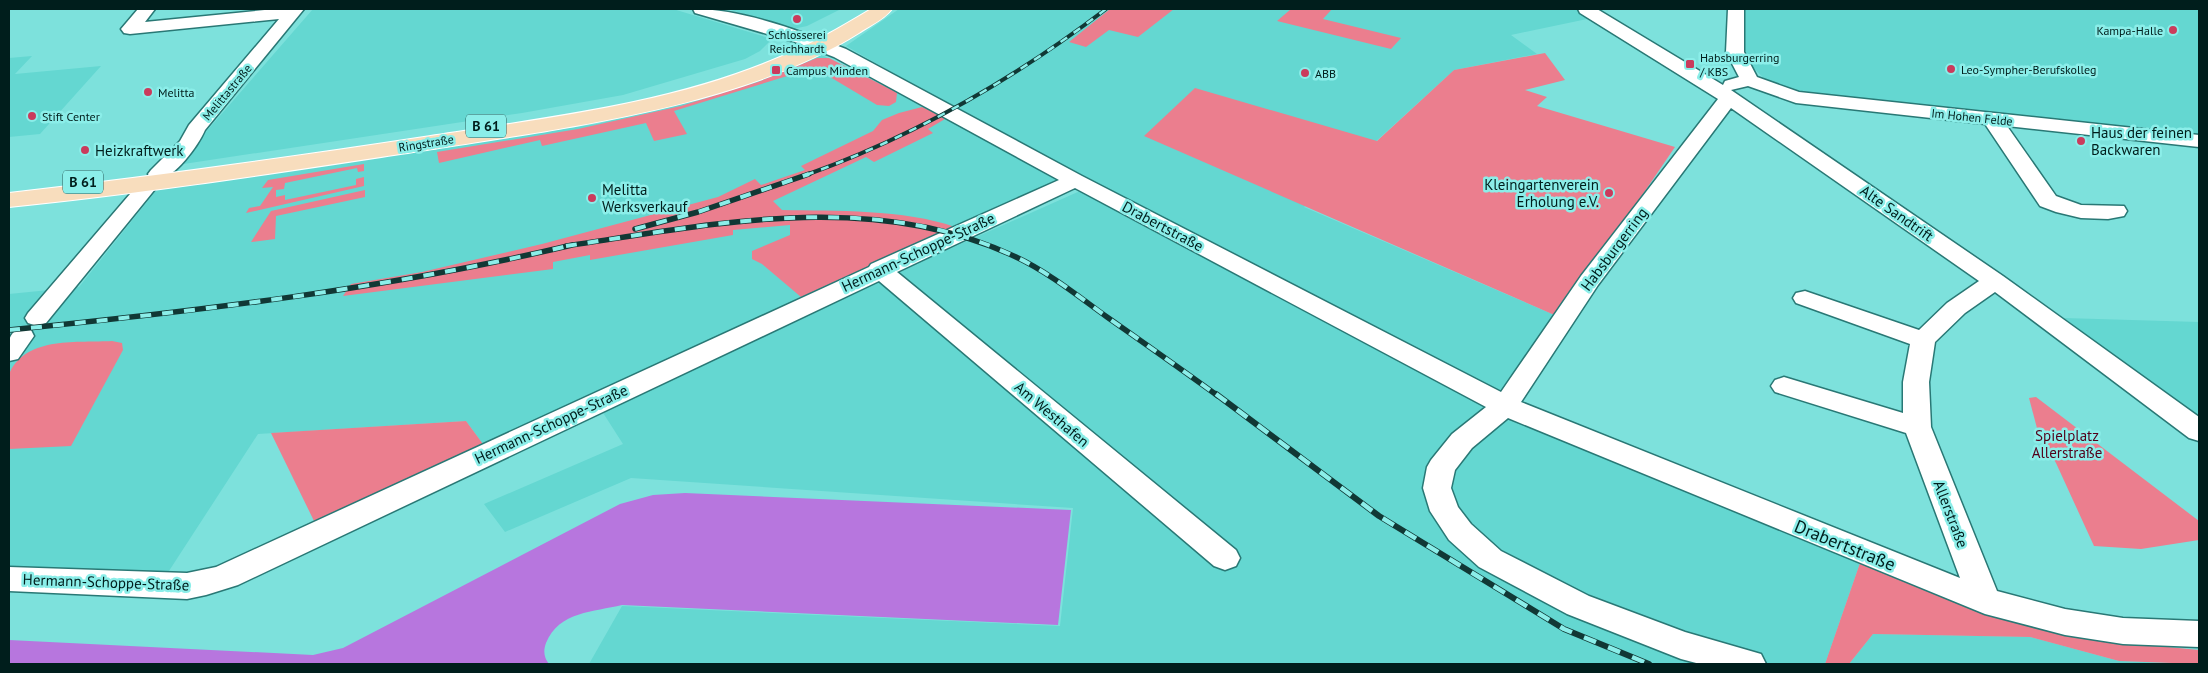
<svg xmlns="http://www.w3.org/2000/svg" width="2208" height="673" font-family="'PT Sans',sans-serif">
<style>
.built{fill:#64d7d1}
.green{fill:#eb7e8e}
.water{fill:#b776de}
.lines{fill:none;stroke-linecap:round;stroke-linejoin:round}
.minor-casing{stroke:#297875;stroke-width:3}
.major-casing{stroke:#fff;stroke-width:2}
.minor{fill:#fff;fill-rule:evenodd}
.major{fill:#f8ddbd;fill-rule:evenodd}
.rail-far2-casing{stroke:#113835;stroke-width:4}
.rail-far1-casing{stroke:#113835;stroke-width:5.5}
.rail-casing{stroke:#113835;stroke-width:6}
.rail-far2{stroke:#8beee9;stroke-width:2.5;stroke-dasharray:8;stroke-linecap:butt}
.rail-far1{stroke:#8beee9;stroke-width:4;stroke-dasharray:11;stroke-linecap:butt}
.rail{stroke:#8beee9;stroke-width:4.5;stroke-dasharray:13;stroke-linecap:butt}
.poi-dot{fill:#ca3b5c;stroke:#8beee9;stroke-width:2}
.labels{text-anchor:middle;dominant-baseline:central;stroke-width:5;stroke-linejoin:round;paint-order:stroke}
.far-poi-label{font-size:12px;fill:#001e1c;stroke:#8beee9;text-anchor:start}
.far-street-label{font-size:12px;fill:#001e1c;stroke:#8beee9}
.shield{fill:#8beee9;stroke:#2a5c5a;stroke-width:1}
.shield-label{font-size:14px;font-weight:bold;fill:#001e1c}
.poi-label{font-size:15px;fill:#001e1c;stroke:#8beee9;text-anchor:start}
.street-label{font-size:15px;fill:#001e1c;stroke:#8beee9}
.park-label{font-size:15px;fill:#53001a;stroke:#8beee9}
.near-street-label{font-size:18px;fill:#001e1c;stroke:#8beee9}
</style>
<rect width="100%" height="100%" fill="#7de1dc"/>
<!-- built -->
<path class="built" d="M313,9h360l99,30 -12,12 -15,8 -122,36 -101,18 -345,52z
M728,9h113l-34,17 -14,3z
M899,9h677l16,9 -81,17 26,19 -83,16 -150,137 255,110 -58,83 -422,-220 -233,-134z
M1745,9h454v128l-404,-44 -26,-10 -20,-19 -7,-12z
M822,55l245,124 -584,265 -17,-23 -208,13 -91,140 -158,-7v-273l70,-7 79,-99 439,-64 136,-34z
M32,56l-17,18 86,-8 -61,68 -31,3v-79z
M1080,191l389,206 391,166 -35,101h-1236l33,-58 438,20 13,-118 -442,-30 -126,54 -21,-28 139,-60 -25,-39z
M2064,318l135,4v96z
M1873,634l157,3 89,24 63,3h-333z"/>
<!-- green -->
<path class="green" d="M1110,9h64l-36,28 -29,-7 -23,17 -17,-5z
M1291,9h41l-9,10 78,19 -10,11 -114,-28z
M1545,53l20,27 -40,10 22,7 -10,9 138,41 -116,170 -415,-181 51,-48 182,53 77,-71z
M817,58h12l63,32 5,3 -1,9 -7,4 -12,-1 -57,-34 -10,-2 -136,42 13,23 -33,7 -8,-18 -104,23 -2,-6 -101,23 -2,-11 141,-23 103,-23 77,-24z
M922,107l21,9 2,3 -17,10 5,4 -59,29 -8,-5 -93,44 9,9c53,1 122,-1 173,17l-154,70 -39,-33 -10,-5v-8l38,-16v-10l-57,5v5l-143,25v-5l-37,7v7l-210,27 8,-12 71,-12 120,-28 176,-47 37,-18 6,6 44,-15 -4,-4 72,-35 9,-11 17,-7z
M364,164v7l-6,1 -1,-4 -72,15 -1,6 -8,1v7l9,-2v5l71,-15v-6l8,-2v9l-118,27 3,-5 11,-2 13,-19 -11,1 6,-8z
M365,190v7l-89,19 -1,23 -24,3 20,-31z
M112,341l10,2 1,7 -52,96 -62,3c0,-13 -4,-68 1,-77 17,-36 69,-29 102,-31z
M2036,397l163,124v19l-58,9 -47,-3 -38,-83 -18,-31 -9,-34z
M466,421l17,23 -168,79 -44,-90z
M1860,563l127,49 129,30 83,8v14l-80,-3 -89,-24 -157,-3 -24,30h-24z"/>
<!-- water -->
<path class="water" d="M685,493l386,17 -13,115 -436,-20c-28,7 -63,6 -76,38 -3,8 -2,15 3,21h-540v-24l304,15 30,-7 277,-144 33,-9z"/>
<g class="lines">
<!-- minor casing -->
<g class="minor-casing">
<path id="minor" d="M138,9h17l-10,13 130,-13h29l-99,121c-7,16 -30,48 -48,50l3,4 -4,4 -110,135 -9,3 -9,-3 -3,-5 3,-5 114,-133 8,-2 -2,-4 3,-4 29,-29 9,-16 90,-106 -149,15 -6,-1 -3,-4z
M693,9c50,0 107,22 153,40l236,127 419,216 80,-116 137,-177 -138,-86 -2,-4h19l126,76 2,-4 14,-4 -13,-25 2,-43h16v43l13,25 42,15 400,43v12l-192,-21 49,70 25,9 43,1 3,5 -3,5 -16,3 -27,-1 -25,-6 -16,-6 -55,-82 -189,-21 -48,-17 -17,4 272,186 196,141v24l-10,-3 -194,-146 -30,21 -30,29 -6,40 2,45 66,164 68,18 58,9 76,3v26l-76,-3 -58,-9 -80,-21 -477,-196 -36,30 -17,22 -4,18 7,19 13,17 30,27 88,45 96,36 76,22 5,10h-66l-19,-5 -114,-45 -88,-47 -30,-27 -19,-29 -7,-23 4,-21 4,-7 21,-26 34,-27 -411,-219 -178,84 339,278 4,8 -4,8 -11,4 -11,-4 -335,-285 -641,304 -32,10 -19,4 -178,-8v-24l178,6 29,-6 653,-300 2,-3 188,-84 -225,-123 -36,-14 -103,-30zM1731,108l248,173 -32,22 -28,27 -114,-39 -9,2 -3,5 3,5 114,41 -7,38v31l-119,-36 -9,3 -4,6 4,6 131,41 54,145 -439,-176 77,-117z
M22,328l9,2 3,6 -16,23 -9,2c0,-15 -4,-28 13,-33z"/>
</g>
<!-- major casing -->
<g class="major-casing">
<path id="major" d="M871,9h21c-7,10 -23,17 -33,24 -117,74 -296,95 -432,117 -139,21 -278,43 -418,57v-14c139,-16 277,-35 415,-56 119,-19 245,-32 356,-80 32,-13 61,-30 91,-48z"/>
</g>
<!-- minor -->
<use href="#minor" class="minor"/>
<!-- major -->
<use href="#major" class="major"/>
<!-- rail-far2 casing -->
<g class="rail-far2-casing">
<path id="rail-far2" d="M806,175c109,-39 208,-96 300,-166"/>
</g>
<!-- rail-far1 casing -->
<g class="rail-far1-casing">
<path id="rail-far1" d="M635,229l63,-17 111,-38
M566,246c149,-22 307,-57 450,11 32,15 62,39 91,60 37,26 74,52 111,79
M9,330c190,-19 377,-41 563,-85"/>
</g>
<!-- rail casing -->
<g class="rail-casing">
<path id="rail" d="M1216,394l163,122 185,113 85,35"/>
</g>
<!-- rail-far2 -->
<use href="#rail-far2" class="rail-far2"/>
<!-- rail-far1 -->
<use href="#rail-far1" class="rail-far1"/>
<!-- rail -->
<use href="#rail" class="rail"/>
</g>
<!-- markers -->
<g class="poi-dot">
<circle cx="797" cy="19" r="5"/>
<circle cx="2173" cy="30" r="5"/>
<rect x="1685" y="59" width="10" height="10" rx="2.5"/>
<circle cx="1951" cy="69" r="5"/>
<rect x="771" y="65" width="10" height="10" rx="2.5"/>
<circle cx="1305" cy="73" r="5"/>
<circle cx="148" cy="92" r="5"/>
<circle cx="32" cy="116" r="5"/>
<circle cx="2081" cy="141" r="5"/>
<circle cx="85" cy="150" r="5"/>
<circle cx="1609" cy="193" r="5"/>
<circle cx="592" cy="198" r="5"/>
</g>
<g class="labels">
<!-- far-poi labels -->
<g class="far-poi-label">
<text x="2163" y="30" text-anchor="end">Kampa-Halle</text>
<text x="797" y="34" text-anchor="middle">Schlosserei<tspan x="797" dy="14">Reichhardt</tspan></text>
<text x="1700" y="57">Habsburgerring<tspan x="1700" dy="14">/ KBS</tspan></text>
<text x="1961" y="69">Leo-Sympher-Berufskolleg</text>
<text x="786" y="70">Campus Minden</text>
<text x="1315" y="73">ABB</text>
<text x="158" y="92">Melitta</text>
<text x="42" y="116">Stift Center</text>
</g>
<!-- far-street labels -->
<g class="far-street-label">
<text transform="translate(227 92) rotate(-50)">Melittastraße</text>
<text transform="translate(1972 117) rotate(6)">Im Hohen Felde</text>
<text transform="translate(426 143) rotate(-9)">Ringstraße</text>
</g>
<!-- shield labels -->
<g class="shield">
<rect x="466" y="114.5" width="40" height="23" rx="4"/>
<rect x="63" y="170.5" width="40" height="23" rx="4"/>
</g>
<g class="shield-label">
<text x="486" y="126">B 61</text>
<text x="83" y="182">B 61</text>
</g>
<!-- poi labels -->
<g class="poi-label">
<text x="2091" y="132">Haus der feinen<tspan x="2091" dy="17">Backwaren</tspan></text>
<text x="95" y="150">Heizkraftwerk</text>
<text x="1599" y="184" text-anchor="end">Kleingartenverein<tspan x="1599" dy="17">Erholung e.V.</tspan></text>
<text x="602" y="189">Melitta<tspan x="602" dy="17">Werksverkauf</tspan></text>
</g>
<!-- street labels -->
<g class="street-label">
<text transform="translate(1897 213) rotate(35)">Alte Sandtrift</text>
<text transform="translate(1163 226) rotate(28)">Drabertstraße</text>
<text transform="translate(1614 249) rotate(-53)">Habsburgerring</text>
<text transform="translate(918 252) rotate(-25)">Hermann-Schoppe-Straße</text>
<text transform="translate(1052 414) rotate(40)">Am Westhafen</text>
<text transform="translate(551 424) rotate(-25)">Hermann-Schoppe-Straße</text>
<text transform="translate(1951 514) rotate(69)">Allerstraße</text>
<text transform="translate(106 582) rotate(2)">Hermann-Schoppe-Straße</text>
</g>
<!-- park labels -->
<g class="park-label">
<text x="2067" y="435">Spielplatz<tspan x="2067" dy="17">Allerstraße</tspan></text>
</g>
<!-- near-street labels -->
<g class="near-street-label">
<text transform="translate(1845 545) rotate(22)">Drabertstraße</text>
</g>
</g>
<!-- border -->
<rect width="2208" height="673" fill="none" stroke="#001e1c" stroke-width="20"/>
</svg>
